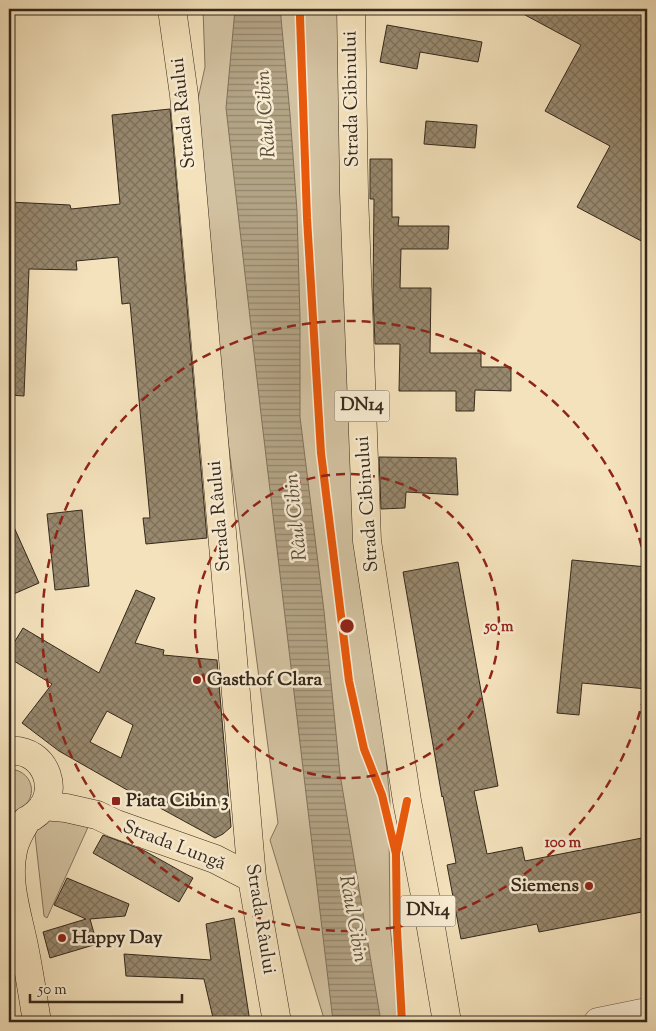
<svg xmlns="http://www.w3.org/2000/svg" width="656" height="1031" font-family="'Sorts Mill Goudy',serif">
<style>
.green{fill:#d3c2a1;stroke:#84755e}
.water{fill:url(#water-rules);stroke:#80725b}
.building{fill:url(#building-cross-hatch);stroke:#34281b;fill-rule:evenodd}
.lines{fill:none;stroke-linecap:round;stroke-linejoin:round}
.tertiary-casing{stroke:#645643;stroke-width:29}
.primary-casing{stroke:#34281b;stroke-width:29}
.tertiary{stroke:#f8ecd3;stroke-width:28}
.primary{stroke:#f4e2bc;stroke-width:28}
.cycleway-casing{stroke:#f8ecd3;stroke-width:11}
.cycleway{stroke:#e8590c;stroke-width:8}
.ring{fill:none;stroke:#8f2418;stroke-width:2.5;stroke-dasharray:9 6}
.poi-dot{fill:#8f2418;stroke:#f8ecd3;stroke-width:2}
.labels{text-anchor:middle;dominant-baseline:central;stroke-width:5;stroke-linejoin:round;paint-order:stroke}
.shield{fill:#f8ecd3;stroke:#6f6352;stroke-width:1}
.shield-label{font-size:18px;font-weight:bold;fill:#34281b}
.street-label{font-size:19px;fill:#34281b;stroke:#f8ecd3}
.poi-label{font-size:19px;font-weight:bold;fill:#34281b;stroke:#f8ecd3;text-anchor:start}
.water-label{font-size:20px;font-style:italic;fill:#5a4d3b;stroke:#f8ecd3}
.centre{fill:#8f2418;stroke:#f8ecd3;stroke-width:2.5}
.ring-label{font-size:15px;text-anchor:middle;font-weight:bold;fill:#8f2418;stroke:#f8ecd3;stroke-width:5;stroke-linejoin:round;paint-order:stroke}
</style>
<defs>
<pattern id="water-rules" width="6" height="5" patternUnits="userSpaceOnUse" patternTransform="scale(1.25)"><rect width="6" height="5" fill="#b3a385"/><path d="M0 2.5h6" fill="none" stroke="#92856c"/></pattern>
<pattern id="building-cross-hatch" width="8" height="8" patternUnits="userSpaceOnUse" patternTransform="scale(1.25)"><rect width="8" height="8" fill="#98896f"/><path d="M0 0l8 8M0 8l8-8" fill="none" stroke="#7d705a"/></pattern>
</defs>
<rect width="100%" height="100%" fill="#f4e2bc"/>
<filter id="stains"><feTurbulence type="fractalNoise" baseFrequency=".004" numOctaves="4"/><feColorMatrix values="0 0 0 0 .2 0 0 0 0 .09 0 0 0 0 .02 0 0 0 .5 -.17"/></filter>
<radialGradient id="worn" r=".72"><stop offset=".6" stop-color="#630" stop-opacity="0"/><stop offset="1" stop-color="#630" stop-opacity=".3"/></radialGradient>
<!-- green -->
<path class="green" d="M203,9h148l14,530 25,262 -1,23 1,101 10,97h-75l-55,-182 8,-17 -51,-390 -32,-321 10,-45z
M9,769c29,1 31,40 0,43z
M46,818l43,7 -42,93 -3,-2 -9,-81 4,-10z"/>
<!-- water -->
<path class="water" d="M235,9h46v9l9,96 7,97 3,107v99l24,194 16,163 41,248h-47l-1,-1 -72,-607 -35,-306z"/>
<!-- building -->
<path class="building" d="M514,9h133v235l-70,-37 33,-61 -65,-35 36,-66z
M387,25l95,17 -4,20 -58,-10 -3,17 -37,-7z
M170,109l37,429 -61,6 -3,-26h7l-20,-215 -8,1 -4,-47 -42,4 1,9 -48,-1 -5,127 -15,-1v-193l61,3 1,4 49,-5 -8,-89z
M426,121l51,4 -2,23 -51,-4z
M370,159h22v58h7l-1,9h51l-1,23h-47l-1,39h31l-1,65h51v14h30v24l-36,-1 -1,21h-18v-20h-57l1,-47h-25l-2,-48 1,-97h-4z
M379,457l77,1 2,37 -52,-3 -1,16 -24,1z
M82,510l7,76 -34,4 -8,-76z
M9,516l30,67 -30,13z
M572,560l75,7v122l-65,-6 -3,32 -22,-2z
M458,562l40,224 -24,5 13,63 35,-7 3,14 122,-24v74l-108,21 -2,-8 -76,15 -14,-74 9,-2 -13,-67 -1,1 -39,-225z
M136,590l19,8 -20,45 29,7 -1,5 54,5 14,167 -8,7 -8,4 -86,-47 -70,-40 -37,-28 30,-39 -43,-26v-7l14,-23 76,45zM107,711l26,14 -12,33 -31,-16z
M103,835l40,15 50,28 -14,24 -86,-49z
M67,878l62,26 -4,12 -35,3 7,25 -47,14 -7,-26 43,-13 -32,-14z
M234,918l16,104h-36l-10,-43 -78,-3 -2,-22 87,6 -5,-36z"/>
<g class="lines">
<!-- tertiary casing -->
<g class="tertiary-casing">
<path id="tertiary" d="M598,1022l49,-10"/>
</g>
<!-- primary casing -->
<g class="primary-casing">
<path id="primary" d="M172,9l12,86 68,783 25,144
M351,9l3,184 13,348 40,260 22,115 18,106
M9,751c38,-4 55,46 23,66
M43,806l23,2 31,7 19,9 99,35 37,19
M27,820c-6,10 -12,19 -14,31 -7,31 5,65 11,95 5,25 9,51 13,76"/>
</g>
<!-- tertiary -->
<use href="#tertiary" class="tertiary"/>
<!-- primary -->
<use href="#primary" class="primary"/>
<!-- cycleway casing -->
<g class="cycleway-casing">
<path id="cycleway" d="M301,9l-1,8 7,201 14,235 28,228 15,68 18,46 14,59
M402,1022l-5,-92 -1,-76 11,-53"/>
</g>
<!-- cycleway -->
<use href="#cycleway" class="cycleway"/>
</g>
<!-- distance rings -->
<g class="ring">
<circle cx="347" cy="626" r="152"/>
<path d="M647 682A305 305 0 1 1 647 570"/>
</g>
<!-- markers -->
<g class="poi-dot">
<circle cx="197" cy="680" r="5"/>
<rect x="111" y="796" width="10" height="10" rx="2.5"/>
<circle cx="589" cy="886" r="5"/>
<circle cx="62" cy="938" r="5"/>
</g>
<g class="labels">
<!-- shield labels -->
<g class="shield">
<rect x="334.5" y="390.5" width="55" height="31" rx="4"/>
<rect x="400.5" y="895.5" width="55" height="31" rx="4"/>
</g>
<g class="shield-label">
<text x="362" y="406">DN14</text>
<text x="428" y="911">DN14</text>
</g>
<!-- street labels -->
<g class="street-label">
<text transform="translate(352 99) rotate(-91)">Strada Cibinului</text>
<text transform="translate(184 113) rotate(-96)">Strada Râului</text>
<text transform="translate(368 504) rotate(-94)">Strada Cibinului</text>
<text transform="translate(220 516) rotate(-95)">Strada Râului</text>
<text transform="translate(174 846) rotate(21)">Strada Lungă</text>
<text transform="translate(260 919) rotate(81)">Strada Râului</text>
</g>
<!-- poi labels -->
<g class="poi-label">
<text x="207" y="680">Gasthof Clara</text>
<text x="126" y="801">Piata Cibin 3</text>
<text x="579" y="886" text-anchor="end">Siemens</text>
<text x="72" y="938">Happy Day</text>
</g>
<!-- water labels -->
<g class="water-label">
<text transform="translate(267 114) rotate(-94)">Râul Cibin</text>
<text transform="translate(297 517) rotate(-96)">Râul Cibin</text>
<text transform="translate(352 919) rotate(80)">Râul Cibin</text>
</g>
</g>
<circle cx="347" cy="626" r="8" class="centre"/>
<g class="ring-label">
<text x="499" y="631">50 m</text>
<text x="563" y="847">100 m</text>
</g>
<!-- margin -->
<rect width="656" height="1031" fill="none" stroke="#f4e2bc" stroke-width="30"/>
<rect x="10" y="10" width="636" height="1011" fill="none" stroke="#34281b" stroke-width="2.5"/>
<rect x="15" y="15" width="626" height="1001" fill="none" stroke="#34281b"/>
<!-- scale -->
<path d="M30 994v8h152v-8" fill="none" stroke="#34281b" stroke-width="2.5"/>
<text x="38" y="994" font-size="15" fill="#34281b" stroke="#f8ecd3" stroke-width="4" paint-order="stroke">50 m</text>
<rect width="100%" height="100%" filter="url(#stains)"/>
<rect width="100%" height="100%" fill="url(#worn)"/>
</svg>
